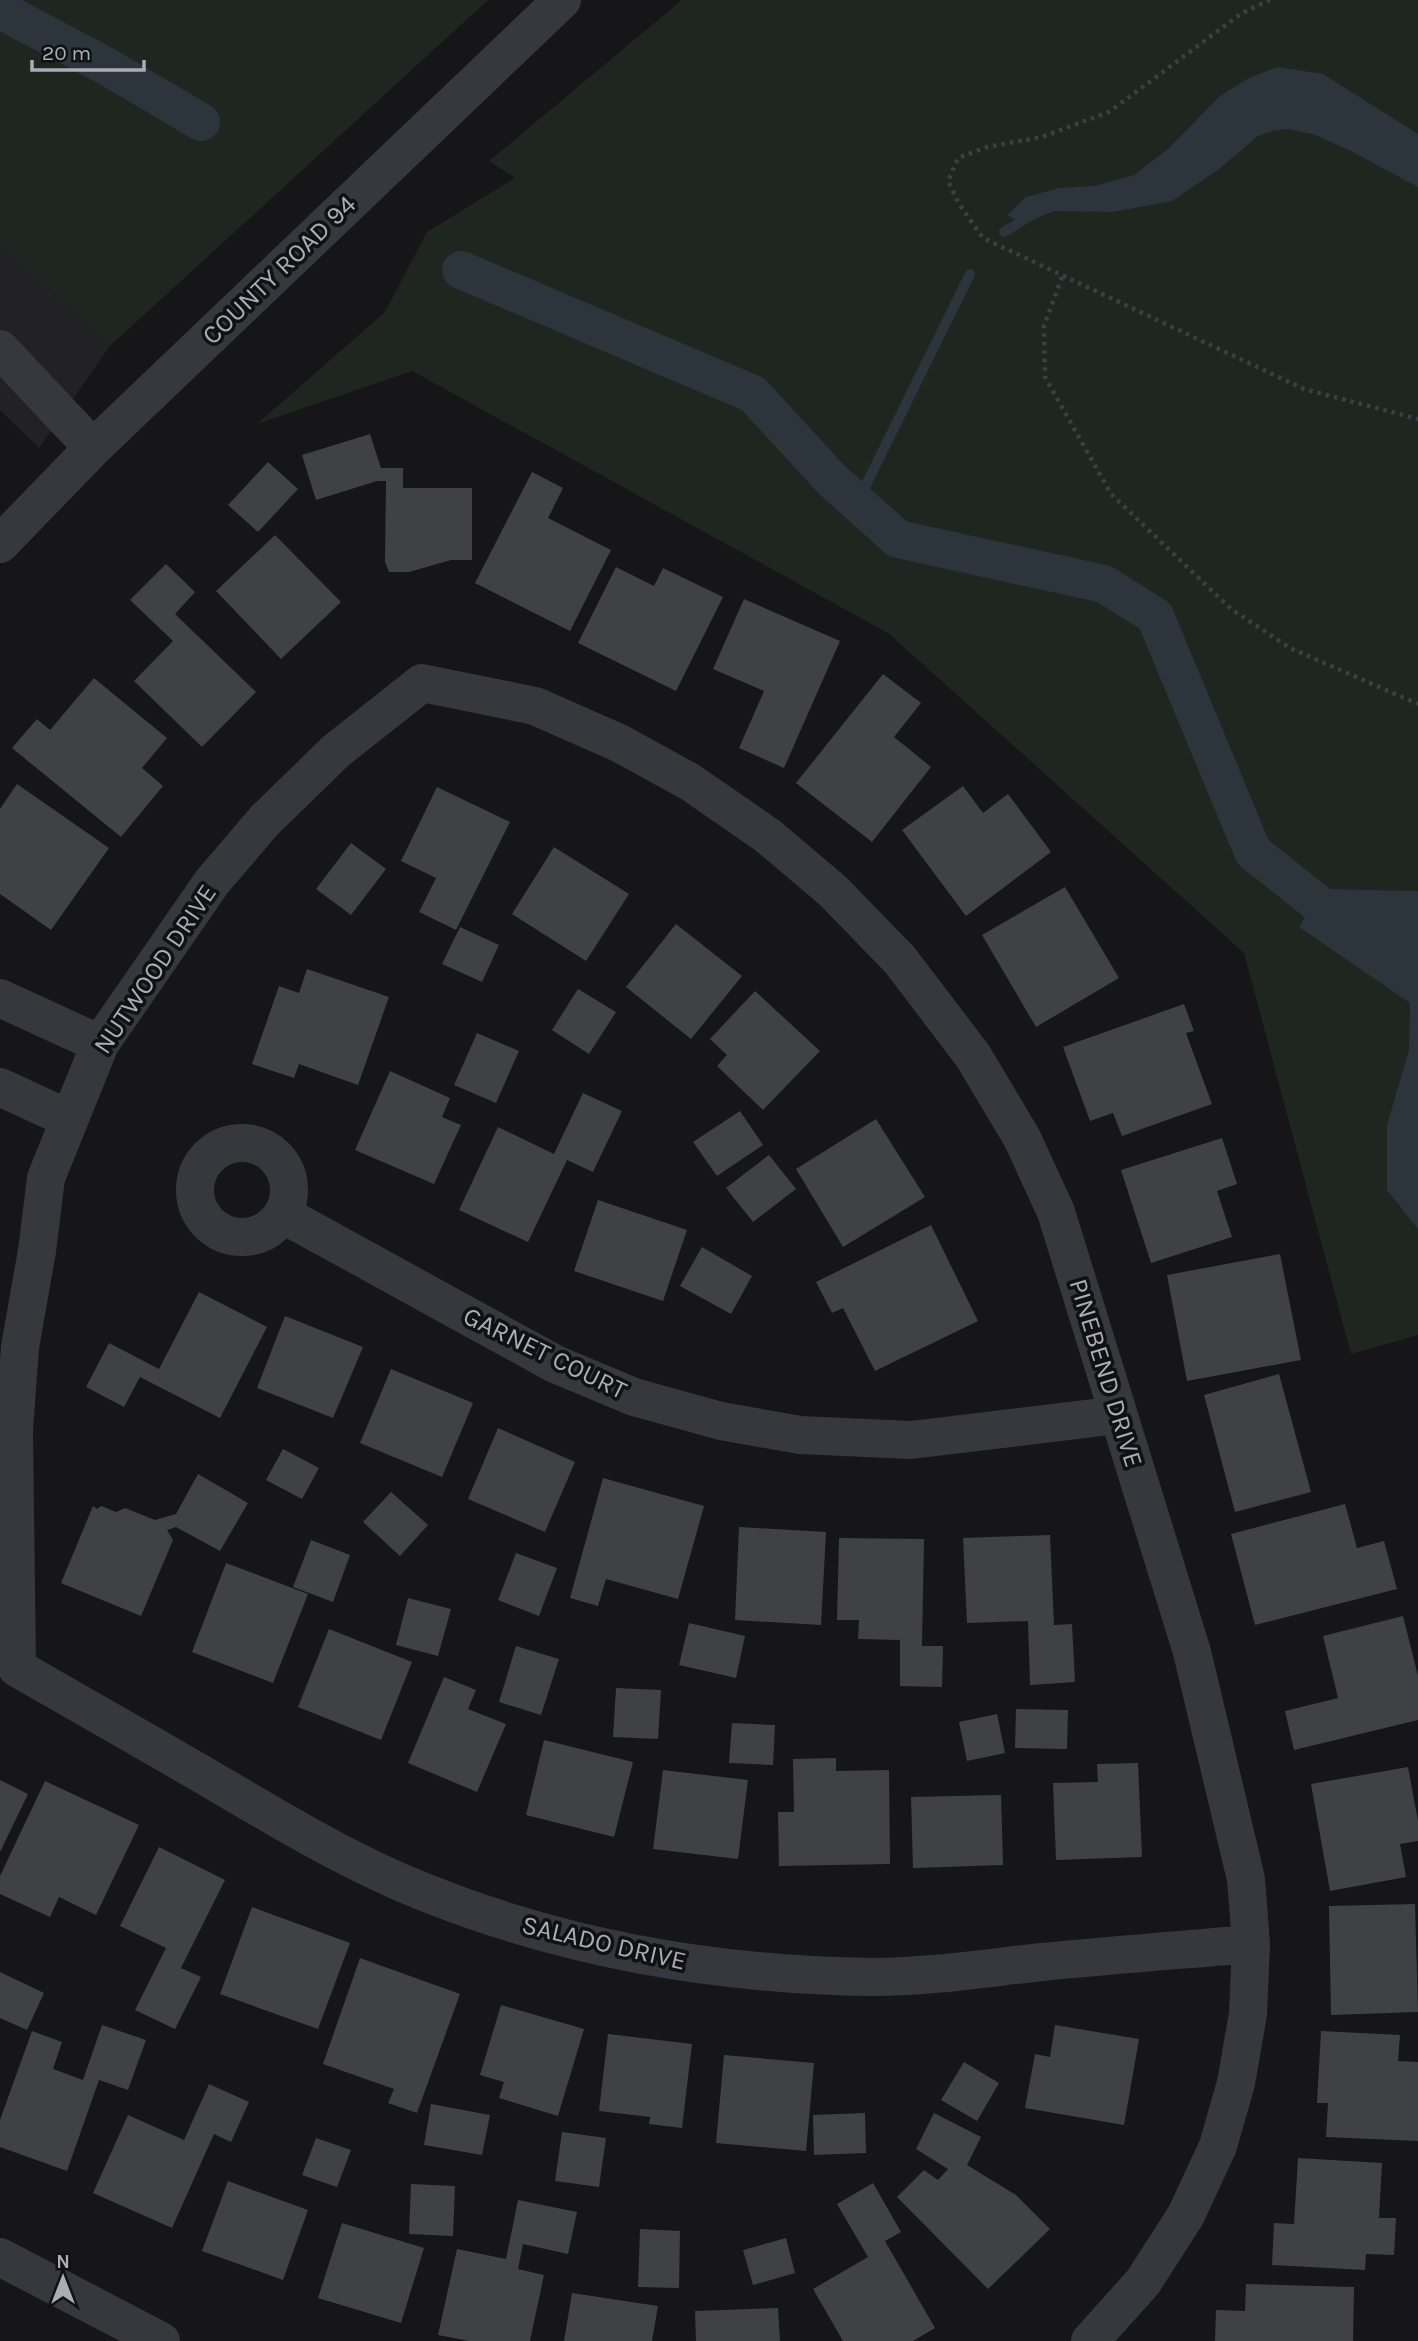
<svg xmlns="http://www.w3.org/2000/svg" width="1418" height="2341" font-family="Karla,sans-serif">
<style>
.built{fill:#222225}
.green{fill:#1e261f}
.water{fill:#2c353c}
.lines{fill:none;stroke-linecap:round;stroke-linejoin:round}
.stream{stroke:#2c353c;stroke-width:10}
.canal{stroke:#2c353c;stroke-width:38}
.building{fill:#404145}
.path{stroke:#3d3f44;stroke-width:4.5;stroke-dasharray:3.5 5;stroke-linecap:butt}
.minor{stroke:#37383d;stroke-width:38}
.labels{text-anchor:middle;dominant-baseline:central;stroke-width:7;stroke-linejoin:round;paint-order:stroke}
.street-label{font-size:26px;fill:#a8adb8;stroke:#111113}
</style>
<rect width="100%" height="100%" fill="#161618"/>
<!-- built -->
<path class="built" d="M0,243l109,104 -70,101 -39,-38z"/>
<!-- green -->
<path class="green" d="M0,0h488l-379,347 -109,-104z
M682,0h736v1335l-67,19 -107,-401 -356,-320 -476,-262 -155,53 128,-112 42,-80 88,-54 -26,-17z"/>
<!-- water -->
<path class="water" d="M1277,67l46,7 95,60v53l-67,-36 -38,-17 -26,-5 -14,2 -15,5 -39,33 -47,32 -59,11 -60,-1 -29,13 -17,-9 19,-18 33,-9 36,-2 39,-11 34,-26 52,-53 29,-18z
M1323,889l95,2v338l-31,-39v-65l22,-75 1,-47 -111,-76z"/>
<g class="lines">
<!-- stream -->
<path class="stream" d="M1004,232l26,-16
M857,503l113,-229"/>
<!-- canal -->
<path class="canal" d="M0,10l106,56 95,56
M461,270l292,124 79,86 66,59 206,45 51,32 98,236 165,131"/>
</g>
<!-- building -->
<path class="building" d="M370,434l11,34h22v20h69v72h-21l-42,12h-20l-4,-10 1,-81h-9l-61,19 -14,-45z
M268,462l30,27 -40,43 -30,-27z
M532,472l31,16 -15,30 63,32 -41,81 -95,-48z
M275,535l66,67 -60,57 -65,-68z
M166,564l29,28 -20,22 81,78 -54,55 -68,-66 39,-40 -43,-41z
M616,567l38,19 9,-18 60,29 -47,94 -98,-48z
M744,599l96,42 -56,127 -45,-20 25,-57 -51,-22z
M883,674l38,29 -27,34 37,30 -59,75 -76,-59z
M94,678l73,60 -25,30 21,18 -42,51 -109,-89 25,-29 13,11z
M17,784l92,64 -58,82 -51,-36v-85z
M963,786l20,27 25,-19 43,58 -85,64 -64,-86z
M437,787l73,35 -54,108 -37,-18 17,-34 -35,-17z
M351,843l35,26 -35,46 -35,-26z
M554,847l75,47 -43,67 -74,-47z
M1065,887l54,91 -83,49 -54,-92z
M676,924l66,52 -51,63 -65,-52z
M460,927l39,18 -17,37 -40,-18z
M307,969l82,28 -31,88 -59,-21 -5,14 -42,-14 27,-78 20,7z
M578,989l38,23 -27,42 -37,-24z
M755,991l65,60 -57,59 -46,-44 10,-11 -17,-16z
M1184,1004l10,27 -8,2 26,71 -90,32 -9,-23 -23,8 -27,-74z
M477,1033l42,18 -23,52 -42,-18z
M390,1071l60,27 -8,19 19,8 -27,59 -79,-34z
M583,1093l39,18 -29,61 -26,-12 -39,82 -69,-32 39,-83 56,27z
M740,1111l23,34 -46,31 -24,-34z
M876,1119l49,78 -82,50 -47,-78z
M1222,1138l15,46 -20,7 15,46 -81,26 -30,-93z
M769,1155l27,34 -43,33 -27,-34z
M598,1200l89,30 -24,71 -89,-30z
M931,1225l47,96 -103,50 -32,-63 -11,5 -16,-31z
M702,1247l50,29 -21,38 -51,-28z
M1280,1254l21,106 -114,21 -20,-106z
M199,1292l68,35 -47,91 -80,-41 -16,30 -38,-20 23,-44 50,26z
M285,1316l78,31 -30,71 -76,-30z
M391,1369l82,34 -31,74 -82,-34z
M1279,1374l32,118 -76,20 -31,-117z
M498,1428l77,34 -30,70 -77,-33z
M283,1449l36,19 -17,31 -36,-19z
M198,1474l50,29 -28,48 -44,-24 -9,3 6,10 -32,76 -80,-33 32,-77 4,3 4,-3 15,6 9,-4 30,12 21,-6z
M603,1478l101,28 -26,93 -72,-20 -8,27 -28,-8z
M391,1492l37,33 -28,31 -37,-34z
M1345,1504l12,44 27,-7 13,48 -142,36 -24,-91z
M739,1527l87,5 -5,93 -86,-5z
M1050,1535l4,90 18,-1 3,58 -45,3 -2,-64 -61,2 -4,-85z
M839,1538l85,1 -2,107h21l-1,41 -42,-1v-46l-42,-1 1,-19h-22z
M311,1540l39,15 -17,47 -40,-15z
M516,1553l41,15 -18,48 -41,-16z
M226,1563l82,31 -35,89 -81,-31z
M408,1598l43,11 -13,47 -42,-11z
M1403,1616l15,60v44l-124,30 -9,-39 53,-13 -15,-62z
M689,1623l56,13 -9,42 -57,-13z
M329,1629l83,33 -31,78 -83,-33z
M516,1646l43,13 -18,56 -42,-13z
M444,1677l32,13 -8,19 38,15 -29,68 -69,-29z
M616,1688l45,2 -3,49 -45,-2z
M1016,1709l52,1 -1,39 -52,-1z
M997,1714l8,39 -38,8 -8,-39z
M732,1723l43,2 -2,40 -44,-2z
M544,1740l89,22 -19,75 -88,-22z
M836,1758v13l53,-1 1,94 -111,2 -1,-54h16l-1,-53z
M1138,1763l4,94 -86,3 -3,-77 45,-1 -1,-18z
M1408,1767l10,54v20l-18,3 6,33 -76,14 -19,-107z
M663,1770l85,10 -10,79 -85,-10z
M0,1780l28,14 -28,58z
M45,1781l94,44 -43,90 -37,-18 -9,20 -50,-23v-18z
M1001,1795l2,70 -90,3 -2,-71z
M159,1847l66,33 -44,88 20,9 -26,52 -40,-19 31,-62 -46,-22z
M1415,1904l3,108 -87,3 -2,-109z
M252,1907l98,36 -32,86 -98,-35z
M360,1958l100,36 -43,119 -29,-10 6,-14 -71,-25z
M0,1972l44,21 -17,37 -27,-12z
M501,2005l83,24 -26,87 -59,-18 5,-16 -24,-7z
M102,2025l44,15 -18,50 -29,-10 -32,91 -67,-24v-27l32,-89 30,11 -9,27 30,11z
M1055,2025l84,14 -15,86 -99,-17 10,-54 15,3z
M1321,2031l79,4 -2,26 20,1v79l-92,-4 2,-34h-11z
M608,2034l84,10 -10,84 -33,-4 1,-7 -51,-6z
M724,2055l90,8 -8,88 -90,-8z
M964,2062l35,21 -22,38 -36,-21z
M209,2084l40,18 -18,40 -17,-8 -42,94 -79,-35 35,-78 56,25z
M431,2104l59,11 -8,40 -58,-10z
M865,2113l1,40 -52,2 -1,-40z
M934,2113l47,24 -14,28 49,30 34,34 -62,60 -91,-92 27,-27 14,10 10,-11 -32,-20z
M562,2132l44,6 -7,49 -44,-6z
M316,2138l35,12 -14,37 -35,-12z
M1298,2158l84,5 -3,55h17l-2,37 -28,-1 -1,16 -93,-5 2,-42 20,1z
M228,2181l80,29 -25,70 -81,-29z
M873,2183l28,49 -16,9 50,87 -22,13h-70l-30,-52 55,-32 -31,-53z
M411,2184l44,2 -2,50 -44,-2z
M518,2200l59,12 -9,42 -45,-10 -5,25 26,6 -14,66h-61l-31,-6 19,-86 49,10z
M342,2223l82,25 -23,75 -83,-25z
M640,2229l40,2 -1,57 -41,-1z
M786,2238l9,35 -42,12 -10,-35z
M1246,2284l108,3 -1,54h-138l1,-31 29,1z
M572,2293l86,13 -6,35h-88z
M778,2308l2,33h-84l-1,-30z"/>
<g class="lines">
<!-- path -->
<path class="path" d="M1270,0l-28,13 -133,99 -67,25 -55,10 -29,11 -10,23 11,23 24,34 321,151 114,30
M1062,277l-18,49 1,51 66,117 120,115 59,39 128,56"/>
<!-- minor -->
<path class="minor" d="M0,349l93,99
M0,544l93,-96 469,-448
M0,998l100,46
M0,1087l69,32
M195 1190a47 47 0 1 1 94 0a47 47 0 1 1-94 0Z
M284,1215l271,149 79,33 87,24 79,14 111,5 207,-25
M0,2257l161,84
M1090,2341l53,-59 43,-67 32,-69 18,-63 12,-69 3,-70 -5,-65 -54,-227 -136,-440 -34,-74 -49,-82 -73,-96 -67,-69 -65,-55 -78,-54 -71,-39 -84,-37 -113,-23 -86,68 -71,69 -53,62 -112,162 -54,134 -9,73 -17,96 -6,83 3,238c68,39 137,78 205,118 58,34 116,69 178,96 149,64 311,93 473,95 56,0 113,-9 169,-15 70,-7 139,-12 209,-18"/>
</g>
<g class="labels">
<!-- street labels -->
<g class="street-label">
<text transform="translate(279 270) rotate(-44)">COUNTY ROAD 94</text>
<text transform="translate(155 969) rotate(-56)">NUTWOOD DRIVE</text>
<text transform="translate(545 1353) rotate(26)">GARNET COURT</text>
<text transform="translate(1106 1373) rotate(73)">PINEBEND DRIVE</text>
<text transform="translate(604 1943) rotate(13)">SALADO DRIVE</text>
</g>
</g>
<!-- north arrow -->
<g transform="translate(63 2278)" stroke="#111113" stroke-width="5" paint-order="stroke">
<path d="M0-5L12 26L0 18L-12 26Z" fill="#a8adb8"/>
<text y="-10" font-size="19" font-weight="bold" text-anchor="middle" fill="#a8adb8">N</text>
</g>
<!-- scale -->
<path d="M32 60v10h112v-10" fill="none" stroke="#a8adb8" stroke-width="3.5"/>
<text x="42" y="60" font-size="21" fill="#a8adb8" stroke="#111113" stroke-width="5" paint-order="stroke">20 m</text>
</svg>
